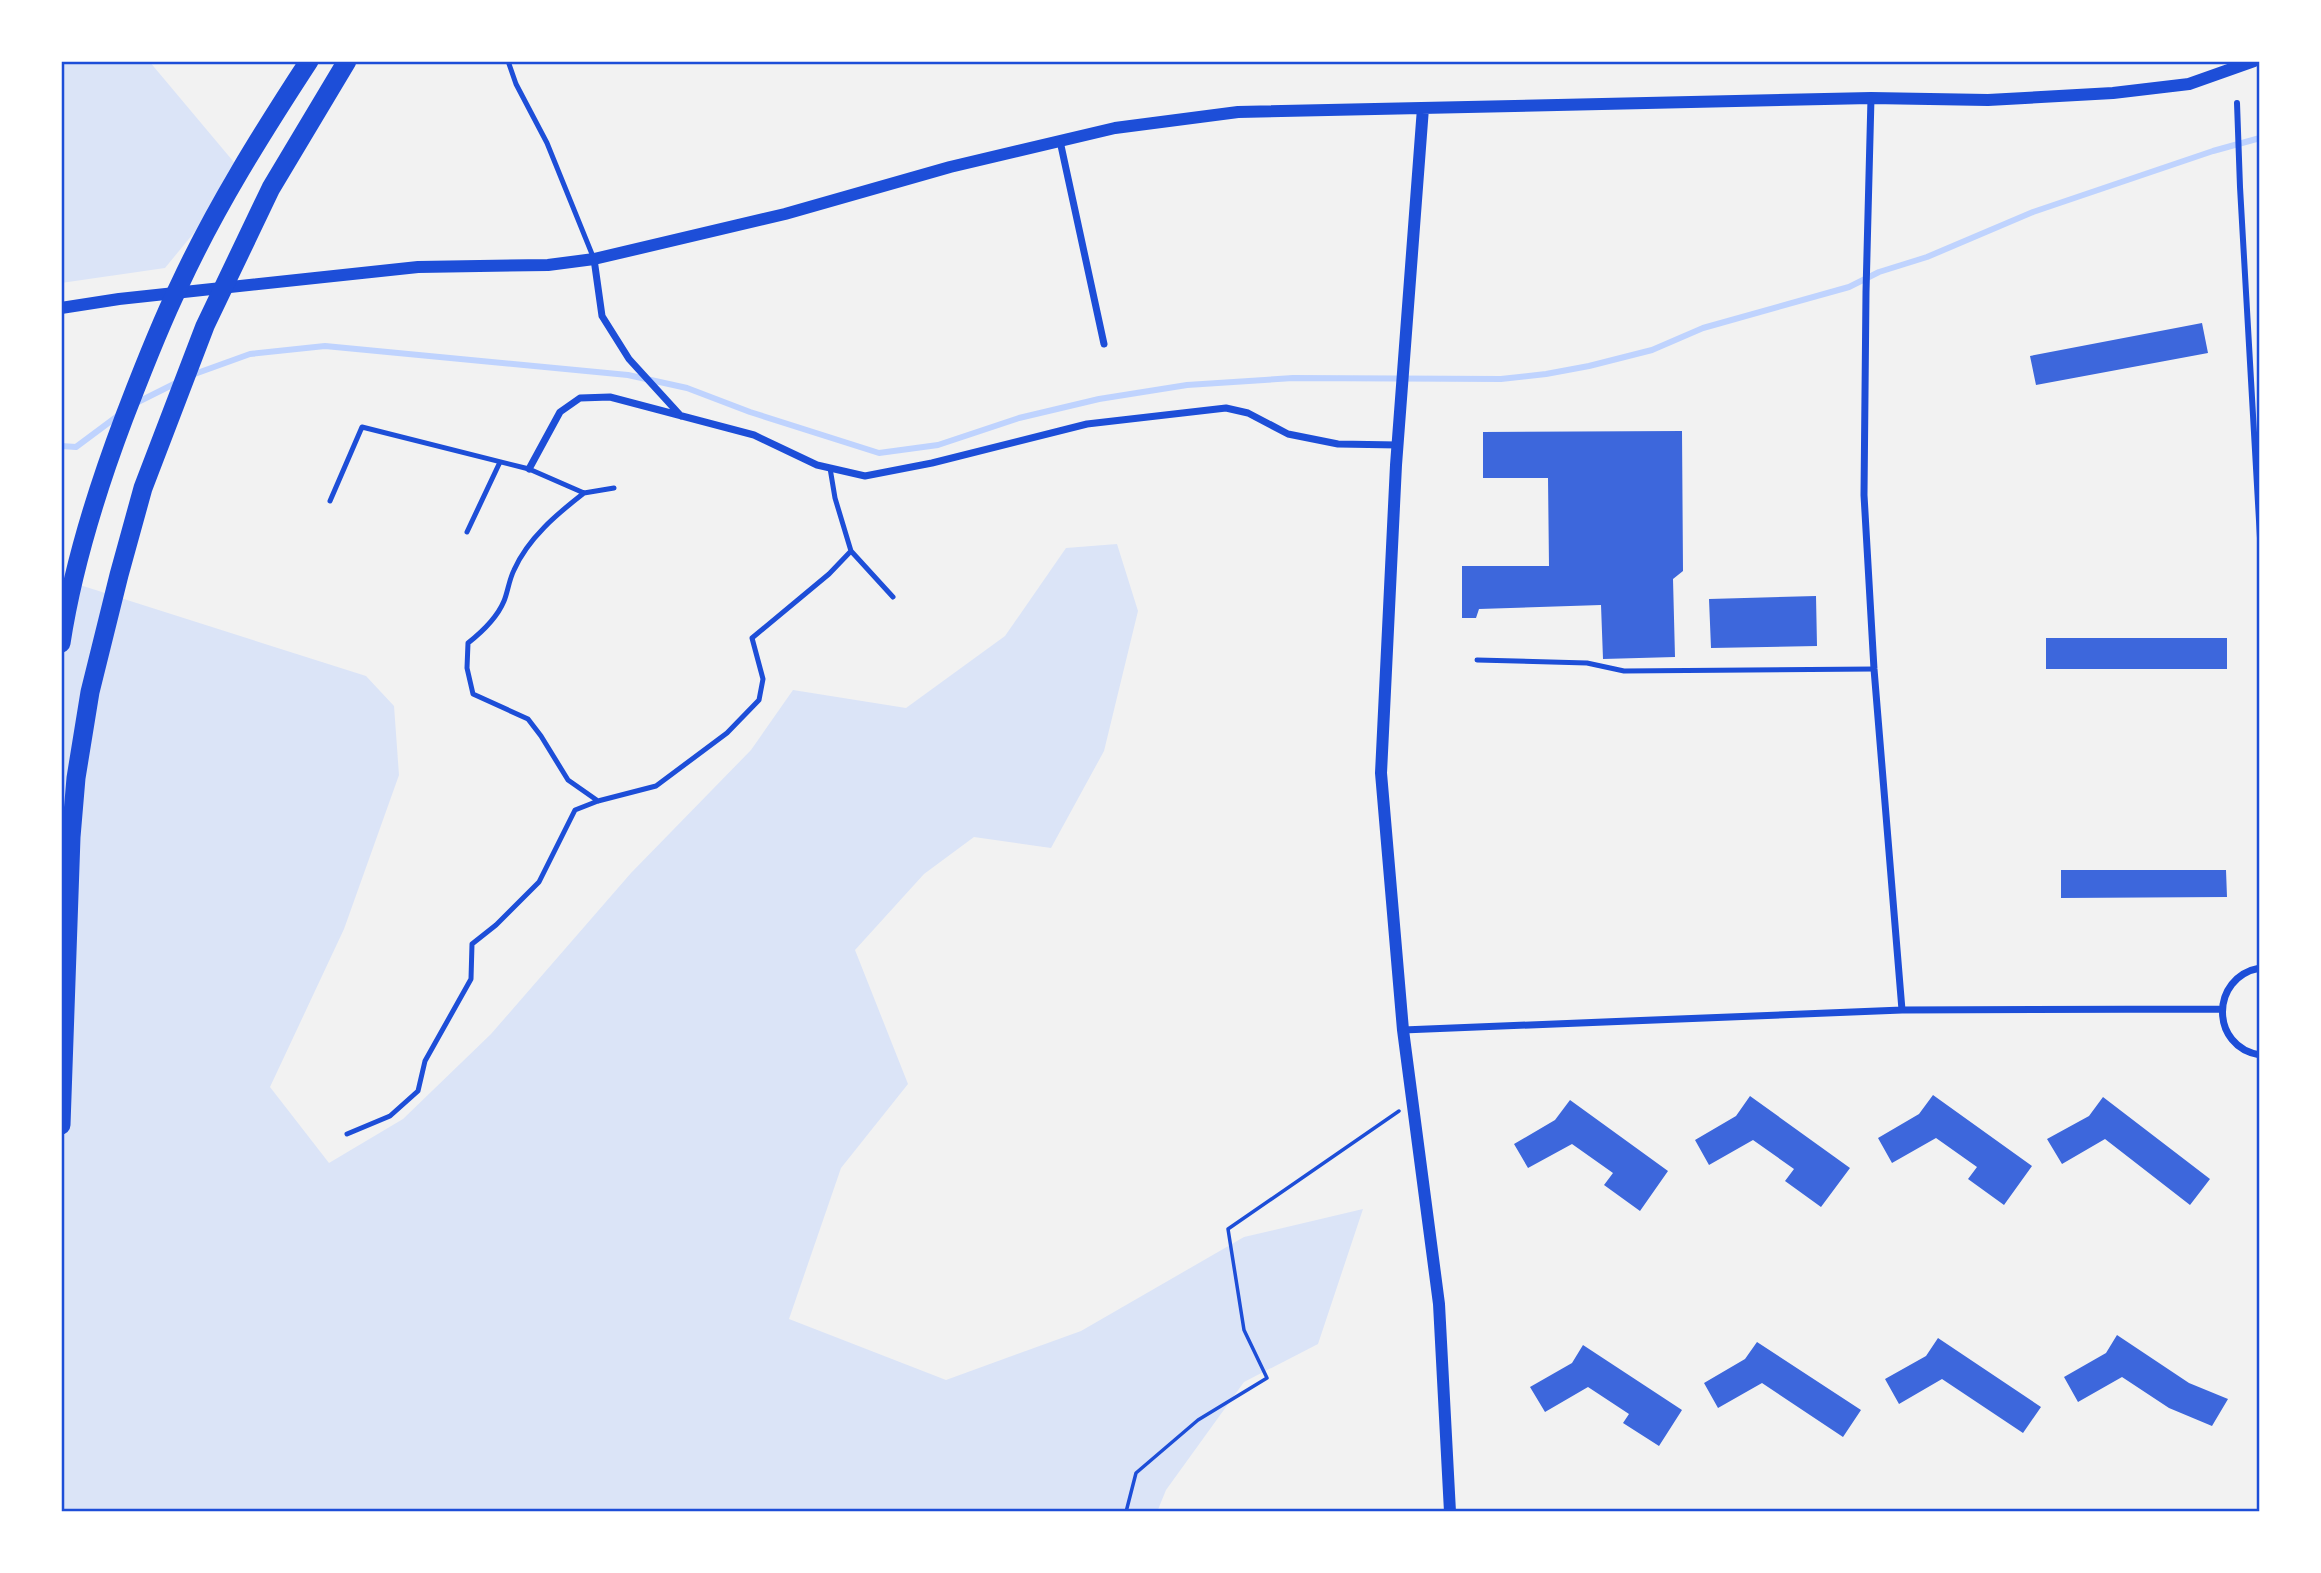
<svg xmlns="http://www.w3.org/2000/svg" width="2321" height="1573" font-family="Barlow,sans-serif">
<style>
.green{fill:#dbe4f7}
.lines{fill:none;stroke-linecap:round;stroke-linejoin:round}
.stream{stroke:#bfd3fe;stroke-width:6}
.building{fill:#3d67dc}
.path{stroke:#1d4ed8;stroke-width:3.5}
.service{stroke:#1d4ed8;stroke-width:5}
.pedestrian{stroke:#1d4ed8;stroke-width:6}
.minor{stroke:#1d4ed8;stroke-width:7}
.tertiary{stroke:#1d4ed8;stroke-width:12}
.trunk{stroke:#1d4ed8;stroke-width:19}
.neatline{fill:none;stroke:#1d4ed8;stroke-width:2.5}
</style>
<rect width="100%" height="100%" fill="#f2f2f2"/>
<!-- green -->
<path class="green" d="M61,61h88l94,112 -78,95 -104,15z
M1117,544l21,67 -34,140 -53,97 -77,-11 -50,37 -69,76 53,134 -67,84 -52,151 157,61 135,-49 163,-94 119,-28 -45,135 -74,38 -78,108 -9,22h-1096v-933l305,97 28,30 5,69 -55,154 -74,158 59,76 74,-44 88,-85 140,-161 120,-123 42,-60 113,18 99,-72 61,-88z"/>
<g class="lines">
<!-- stream -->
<path class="stream" d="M189,376l61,-22 75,-8 303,29 59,13 63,24 129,41 59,-8 81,-27 80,-19 88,-14 106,-7 208,1 45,-5 43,-8 63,-16 51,-22 146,-41 30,-15 48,-15 106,-45 180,-61 47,-13
M136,403l44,-22
M61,446l15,1 43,-32"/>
</g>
<!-- building -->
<path class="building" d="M2202,323l6,30 -172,32 -6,-29z
M1682,431l1,140 -10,8 2,78 -72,2 -2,-54 -122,4 -3,9h-14v-52h87l-1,-88h-65v-46z
M1816,596l1,50 -106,2 -2,-49z
M2046,638h181v31h-181z
M2061,870h165l1,27 -166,1z
M1933,1095l99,71 -28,39 -36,-26 9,-12 -41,-29 -44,25 -14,-25 41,-24z
M1750,1096l100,72 -29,39 -36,-26 9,-12 -41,-29 -44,25 -14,-25 41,-24z
M2103,1097l107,82 -20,26 -85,-66 -43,25 -15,-25 42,-23z
M1570,1100l98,71 -28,40 -36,-26 9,-12 -41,-29 -44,24 -14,-24 41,-24z
M2117,1335l72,48 39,16 -16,27 -43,-18 -47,-31 -44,25 -14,-25 42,-24z
M1938,1338l103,69 -18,26 -81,-54 -43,25 -14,-25 41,-23z
M1757,1342l104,68 -18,27 -81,-54 -44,25 -14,-25 41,-24z
M1583,1345l99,65 -23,36 -36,-23 6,-9 -41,-27 -43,25 -15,-25 42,-24z"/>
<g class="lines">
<!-- path -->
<path class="path" d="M1126,1512l10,-39 62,-53 69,-42 -23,-48 -16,-101 171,-118"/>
<!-- service -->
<path class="service" d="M508,61l8,23 31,59 47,116
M830,468l5,30 16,53 42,46
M584,493c-27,21 -56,45 -70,77 -5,10 -6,21 -10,31 -7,17 -22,31 -36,42l-1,25 6,26 55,25 13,17 27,44 30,21
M330,501l32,-74 167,42 55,24 30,-5
M467,532l33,-70
M1477,660l110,3 37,8 250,-2
M347,1134l43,-18 28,-25 7,-30 46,-82 1,-35 24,-19 43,-43 36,-72 23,-9 58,-15 71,-53 32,-33 4,-21 -11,-41 77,-64 22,-23"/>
<!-- pedestrian -->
<path class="pedestrian" d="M2237,103l3,84 20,351"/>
<!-- minor -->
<path class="minor" d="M1871,98l-5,194 -2,203 10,174 28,341
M1060,141l44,203
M594,259l8,57 27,43 52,57
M529,469l31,-57 20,-14 30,-1 144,38 63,30 48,11 67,-13 155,-39 139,-16 22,5 40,21 50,10 60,1
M2260,968c-50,9 -50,79 0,87
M1403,1030l499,-20 320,-1"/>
<!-- tertiary -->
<path class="tertiary" d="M1423,108l-27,357 -15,308 22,257 36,274 11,208
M61,308l58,-9 299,-32 130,-2 46,-6 191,-45 165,-47 165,-39 123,-16 633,-14 117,2 125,-7 76,-9 65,-23"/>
<!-- trunk -->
<path class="trunk" d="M61,643c12,-78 35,-151 63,-225 17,-44 34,-89 55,-132 36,-78 83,-153 130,-225
M61,1125l10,-288 5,-59 14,-86 29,-117 24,-87 62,-162 66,-138 76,-127"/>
</g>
<!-- border -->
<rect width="2321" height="1573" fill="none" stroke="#ffffff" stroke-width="126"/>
<rect x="63" y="63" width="2195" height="1447" class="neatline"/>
</svg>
